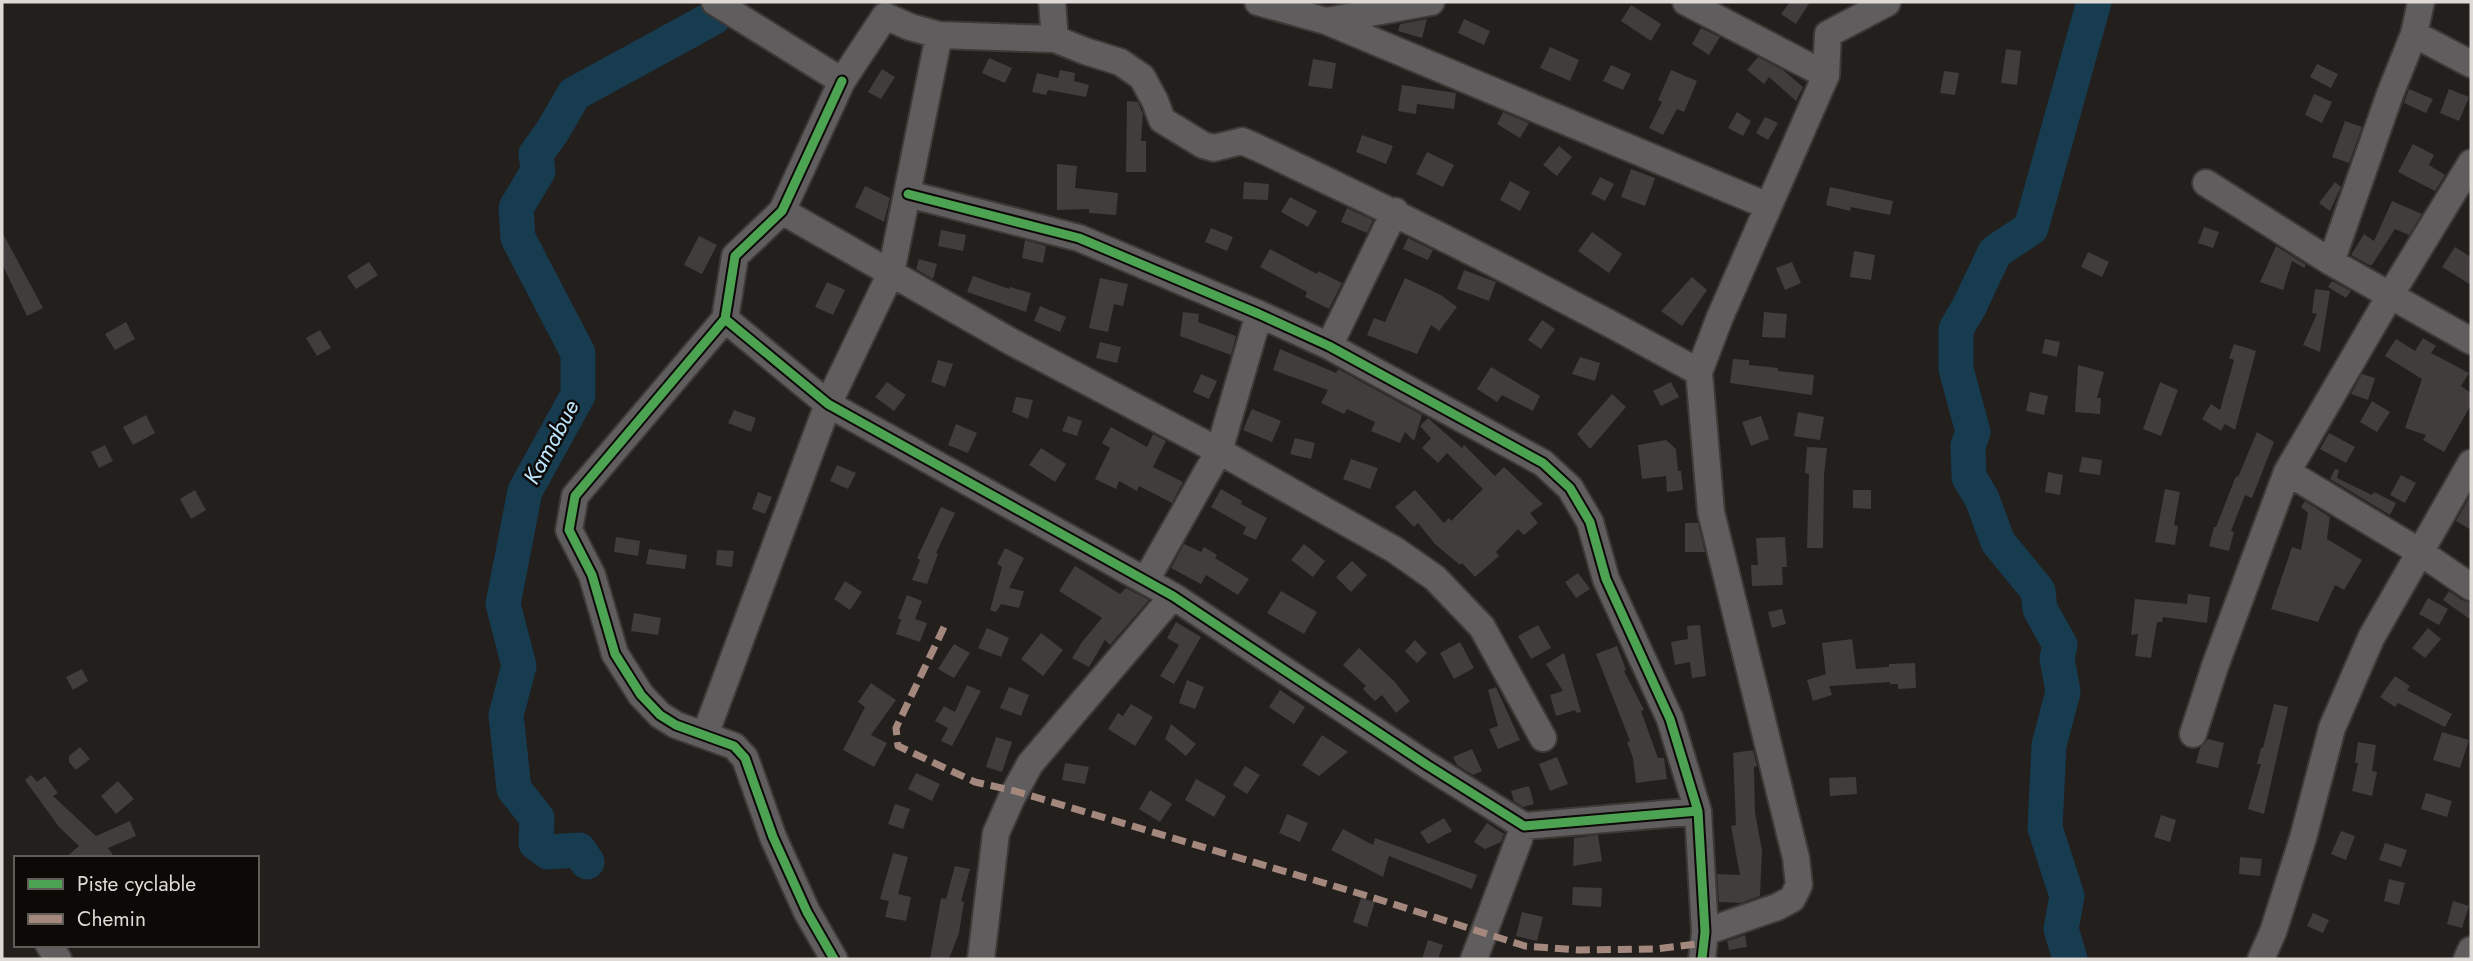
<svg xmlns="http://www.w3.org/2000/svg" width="2473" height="961" font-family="Jost,sans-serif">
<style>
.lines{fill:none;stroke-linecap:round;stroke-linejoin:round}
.river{stroke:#173b4f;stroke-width:35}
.building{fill:#403d3c}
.minor-casing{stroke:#3c3937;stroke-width:30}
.minor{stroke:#5f5d5d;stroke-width:26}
.quiet{stroke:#a5887d;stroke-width:7;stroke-dasharray:14 7;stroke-linecap:butt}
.cycleway-casing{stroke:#0c0907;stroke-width:13}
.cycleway{stroke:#4ca352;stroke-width:9}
.labels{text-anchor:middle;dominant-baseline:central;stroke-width:5;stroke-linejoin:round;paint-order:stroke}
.water-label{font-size:23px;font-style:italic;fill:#bde5fd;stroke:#0c0907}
</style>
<rect width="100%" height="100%" fill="#221f1c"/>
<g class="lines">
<!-- river -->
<path class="river" d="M587,862l-8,-12 -31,2 -12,-9 1,-25 -23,-29 -8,-74 13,-49 -16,-62 22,-113 53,-96v-42l-60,-115 -2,-30 22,-37 -2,-17 16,-22 22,-38 139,-76 14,-16
M2070,959l-9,-30 6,-33 -22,-68 4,-83 14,-53 -6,-34 3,-13 -20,-36 -2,-18 -40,-49 -16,-43 -13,-22 -1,-31 5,-14 -17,-63v-40l13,-22 26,-55 36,-24 63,-226"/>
</g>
<!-- building -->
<path class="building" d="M1790,2h20l-14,22 -15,-10z
M1631,5l30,19 -10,17 -30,-20z
M1427,19l-5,19 -24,-7 2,-7z
M1464,19l26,12 -6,14 -26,-12z
M1701,28l19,9 -11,18 -17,-11z
M1550,47l29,13 -9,21 -30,-13z
M2006,49l15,2 -4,34 -16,-2z
M1758,57l25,13 20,17 -7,14 -27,-24 -5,7 -17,-14z
M989,58l23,10 -7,15 -23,-10z
M1313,59l23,4 -4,26 -24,-3z
M2317,64l21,10 -7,14 -21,-11z
M1611,65l20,9 -8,16 -20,-9z
M882,69l13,8 -14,22 -13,-7z
M1060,70l15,3 -1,8 15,4 -3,12 -38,-7 -2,5 -14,-3 5,-19 21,5z
M1671,70l26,11 -13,31 -7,-3 -14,26 -14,-7 13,-26 -4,-2z
M1944,71l15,2 -4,22 -15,-2z
M1402,85l54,8 -2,16 -37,-5 -1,10 -18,-3z
M2409,89l24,10 -7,14 -22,-10z
M2449,89l20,8 -10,24 -19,-8z
M2314,94l18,8 -10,21 -17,-8z
M1127,101l11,1 5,12 -2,27h5v31h-20z
M1503,112l26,11 -9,15 -23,-14z
M1737,112l14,9 -8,15 -15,-8z
M1765,117l13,6 -10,17 -12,-7z
M2345,121l17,6 -13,36 -17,-6z
M1362,135l31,11 -7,18 -30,-12z
M2413,144l21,11 -5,10 16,10 -10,16 -37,-19z
M1559,146l13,11 -15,19 -14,-11z
M1427,152l27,13 -11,22 -27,-13z
M1057,164l20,2 -2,22 43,5 -2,22 -27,-2v-4l-32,1z
M1631,169l24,9 -10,28 -24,-9z
M1600,177l14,7 -9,17 -14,-7z
M1510,181l20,11 -10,19 -20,-11z
M1244,182l25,2 -1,16 -25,-1z
M2335,182l6,5 -11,24 -11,-8z
M865,186l25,12 -6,24 -29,-15z
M1830,187l63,14 -3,14 -39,-8 -1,4 -24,-6z
M1290,197l27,14 -9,16 -27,-15z
M2392,201l30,13 -13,21 -14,-6 -23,36h-3l-18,-10 13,-21 10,7z
M1347,208l26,12 -6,13 -26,-11z
M2204,227l15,5 -6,16 -15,-5z
M1211,228l22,9 -6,14 -22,-9z
M941,230l25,5 -3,16 -25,-5z
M2,232l41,76 -16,8 -25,-52z
M1592,232l30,22 -13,19 -31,-22z
M699,236l18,9 -15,29 -18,-9z
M1408,238l25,12 -5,10 -25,-11z
M1025,240l21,6 -3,17 -21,-5z
M2276,246l30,19 -2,3 -12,-7 -9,29 -23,-8z
M2455,247l16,10v28l-29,-18z
M1270,249l47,25 1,-3 24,12 -13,26 -24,-12 2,-5 -47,-25z
M1854,251l21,4 -4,25 -21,-3z
M2088,252l21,10 -7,15 -21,-10z
M919,259l18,5 -4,15 -17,-10z
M369,262l9,13 -22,14 -9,-13z
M1792,262l9,21 -16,7 -9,-22z
M1464,270l32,12 -7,19 -32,-12z
M973,276l36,13 1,-2 21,6 -5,19 -59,-20z
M1692,277l15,13 -25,36 -21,-15z
M1100,278l28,6 -5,22 -9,-2 -6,28 -19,-4z
M1405,278l36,17 16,12 -18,24 -8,-6 -14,29 -50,-19 7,-17 11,4z
M2332,281l19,10 -5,7 -18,-11z
M827,282l18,8 -12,25 -18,-8z
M2315,289l15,2 -10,61 -17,-7 14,-31 -5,-1z
M1040,306l26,11 -6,15 -26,-11z
M1183,312l16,2 -1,8 38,14 -5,19 -51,-19z
M1764,312l23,2 -2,24 -23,-1z
M1542,320l13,9 -14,20 -13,-9z
M126,322l9,17 -20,11 -10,-16z
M320,330l11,18 -14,8 -11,-18z
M2423,338l13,8 -5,7 38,20 -8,13 10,7v12l-27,47 -21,-12 3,-5 -21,-7 17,-49 -37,-23 11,-17 19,12z
M2045,339l15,3 -3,15 -15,-4z
M1100,342l21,5 -4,16 -21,-5z
M2234,344l22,7 -21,79 -10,-6 -4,7 -19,-12 9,-15 9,6 14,-50 -5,-2z
M1280,349l56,24 2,-4 84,46 -8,26 -9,-9 -5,11 -29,-12 4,-9 -28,-13 -3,5 -23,-11 7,-13 -55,-20z
M1580,357l20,6 -5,18 -23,-7z
M1733,359l16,1v5l29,3v3l36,4 -2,20 -82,-12z
M938,360l15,4 -8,23 -14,-5z
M2078,365l26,7 -7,26h4l-1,16 -25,-2z
M1491,367l49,29 -7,15 -31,-16 -5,7 -20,-13z
M1201,374l16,7 -8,18 -16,-7z
M2362,374l13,4 -7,22 -17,-6z
M887,382l19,13 -12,16 -19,-14z
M1671,382l8,15 -18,9 -8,-15z
M2160,382l18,8 -17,46 -18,-7z
M2030,392l18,4 -4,19 -18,-4z
M1612,394l14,13 -36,42 -13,-15z
M1016,397l17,3 -5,19 -16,-7z
M2372,401l18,11 -13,20 -17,-10z
M1252,409l29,12 -9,21 -29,-12z
M734,410l22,8 -5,14 -23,-9z
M1798,412l26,5 -4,23 -26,-4z
M146,415l9,18 -22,12 -10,-18z
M1068,416l14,5 -5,15 -15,-5z
M1761,416l8,23 -18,7 -9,-24z
M1428,418l34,30 2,-3 31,31 9,-9 39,37 -13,9 8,10 -14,12 -6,-6 -22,23 3,4 -24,21 -13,-14 -2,2 -25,-21 -17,-21 -4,4 -19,-20 20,-17 29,33 5,-5 2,3 32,-32 -36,-36 -9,10 -16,-15 9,-10 -11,-12z
M956,424l21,9 -9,20 -20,-8z
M1111,427l36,20 6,-13 13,7 -13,26 30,15 -11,21 -33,-17 -2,5 -18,-10 -3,8 -21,-10 15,-31 -8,-5z
M2257,432l17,10 -22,56 -7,-3 -14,36 3,1 -5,19 -20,-5 5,-19h2l20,-51 2,1z
M2329,433l26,14 -9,16 -26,-14z
M1295,438l20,5 -4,16 -21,-5z
M1666,440l10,9 2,22h3l2,19 -16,2 -1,-16 -24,3 -4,-34z
M105,445l8,16 -14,7 -8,-16z
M1807,447l20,1 -3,27 -1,73h-16l2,-74 -4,-1z
M1041,448l25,16 -11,18 -26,-17z
M2082,457l20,3 -2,15 -21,-3z
M1351,459l27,9 -8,21 -27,-10z
M837,465l19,8 -8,16 -18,-8z
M2335,469l4,1 -2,8 35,17 2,-3 22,11 -6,12 -60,-36z
M2048,472l15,3 -3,20 -15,-3z
M2401,475l15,8 -11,20 -15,-8z
M1221,489l21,12 -1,3 26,14 -11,22 -13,-6 3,-7 -35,-20z
M2165,489l15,3 -6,33 4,1 -3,19 -20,-3z
M195,490l11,20 -15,9 -11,-20z
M1853,490h18v19l-18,-1z
M758,492l14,5 -7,17 -13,-5z
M2471,494v36l-15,-9z
M2305,501l25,16 -3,22 35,21 -18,30 -9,-5 -17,37 -47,-13 21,-62 9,3 7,-37 -7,-6z
M941,507l14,6 -19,40 2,1 -11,30 -15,-4 8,-20 -3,-2z
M1685,523h13l7,29h-20z
M616,537l24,4 -2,15 -24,-4z
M1785,537l2,30h-5l1,18 -31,1 -1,-21h7l-2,-27z
M1184,544l17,8 3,-5 13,8 -2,3 34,21 -11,16 -32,-20 -5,9 -30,-16z
M1304,544l21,17 -12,16 -22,-17z
M1005,548l19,10 -15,30 15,3 -5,17 -18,-4 -5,8 -6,-2 12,-43 -5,-3z
M649,549l38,6 -2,14 -39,-5z
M717,550l17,1 -2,16 -16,-2z
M1352,561l15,14 -16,17 -15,-15z
M1075,566l45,28 6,-6 23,12 -39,45 -5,-5 -16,27 -17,-9 10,-16 20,-24 -43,-27z
M1578,573l12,16 -14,9 -11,-16z
M845,581l17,11 -12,18 -16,-11z
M1281,591l36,21 -13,22 -37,-21z
M2449,591l13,9 9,3v17l-28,-20z
M2188,594l22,3 -3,26 -44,-6 -1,5h-5l-6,36 -16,-2 3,-22 -7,1 4,-36 52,5z
M907,595l15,6 -7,18 12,4 -7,19 -24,-8 5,-14 -3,-2z
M2428,598l20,11 -9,16 -20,-11z
M1782,609l4,15 -14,4 -4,-16z
M634,613l27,5 -3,17 -27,-4z
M1176,622l25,15 -27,47 -14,-8 19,-31 -12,-7z
M1538,625l13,23 -20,11 -13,-23z
M1700,625l6,51 -14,2 -2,-16 -15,3 -4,-23 17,-3 -1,-13z
M987,628l22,10 -8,19 -23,-9z
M2428,628l13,11 -16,19 -13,-10z
M1041,633l22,17 -20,26 -22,-17z
M1852,639l4,30 33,-2v-3l26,-1 1,25 -18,1v-5h-8v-2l-61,4 3,9 -19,6 -6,-21 19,-6v2l-4,-33z
M1415,640l12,13 -10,10 -12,-12z
M1460,642l14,26 -20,11 -14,-26z
M954,644l16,9 -16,25 -16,-9z
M1617,646l9,24 -2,1 20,39 -3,1 17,47h6l3,21 -31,4 -3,-25 -6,-16 3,-1 -34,-87z
M1359,648l35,33 16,20 -14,12 -14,-18 -7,6 -12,-12 3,-3 -23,-21z
M1564,653l17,59 -4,1 -2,-3 -19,6 -6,-21 13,-4 -17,-27z
M82,669l6,12 -15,9 -7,-13z
M2395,676l15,10 -3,4 45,24 -7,13 -47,-24 -3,4 -15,-10z
M1187,680l17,7 -9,22 -16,-6z
M871,683l25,17 -25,35 16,8 -13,24 -31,-17 22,-43 -7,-5z
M967,685l14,6 -29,55 -11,-5 7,-13 -13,-7 9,-15 11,6z
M1009,687l20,8 -8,21 -21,-8z
M1496,687l24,53 -22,9 -9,-20 9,-3 -10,-36z
M1280,690l25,17 -11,17 -25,-17z
M1131,704l22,13 -18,29 -27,-17 10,-16 5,3z
M2274,704l14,3 -24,107 -16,-5 13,-45h-4l4,-16h2z
M1171,724l25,20 -10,12 -21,-17z
M2442,732l27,8 -9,28 -27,-8z
M1322,735l26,17 -29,24 -17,-11z
M996,737l16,5 -10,30 -16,-5z
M2208,739l16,4 -6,25 -22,-5 4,-15z
M2358,742l18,3 -4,26 5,1 -5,24 -20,-5 6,-28h-3z
M80,747l10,12 -14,11 -7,-8v-6z
M1472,749l10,22 -9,4 -16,-10 -4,-8z
M1753,750l4,16 -3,1 1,46 7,37 -2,46 -19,7 -22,-1 -2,-28 23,1 -9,-49 5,-1 -3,-72z
M1557,757l11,27 -18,7 -11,-27z
M1065,763l24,4 -4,17 -23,-4z
M1245,766l15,9 -13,19 -14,-9z
M916,773l24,11 -8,17 -24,-12z
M31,775l6,7 8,-6 13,17 -5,3 43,40 34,-15 6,15 -28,12 7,10h-50l14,-12 -20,-19 -34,-47z
M1856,777l1,17 -27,2 -1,-18z
M1196,779l30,17 -12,21 -29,-17z
M118,781l16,18 -18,15 -15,-18z
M1529,786l5,18 -11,3 -9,-6 -3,-10z
M1150,790l22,14 -12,18 -21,-13z
M2426,793l26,8 -5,16 -26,-8z
M895,804l15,5 -7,20 -15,-5z
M1287,814l21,9 -8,19 -21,-9z
M2161,815l15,5 -6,22 -16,-5z
M1444,818l8,13 -24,13 -8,-12z
M1487,823l17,11 -3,8 -16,7 -11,-7z
M1343,829l30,16 2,-7 102,37 -5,14 -83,-33 -6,21 -52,-27z
M2341,831l14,5 -9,24 -15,-6z
M1598,835l4,26 -29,5 1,-28z
M2385,843l22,7 -6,17 -22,-7z
M893,853l15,4 -10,37 13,3 -5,24 -21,-4 4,-16 -9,-2z
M2240,857l22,2 -2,17 -21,-2z
M955,866l15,3 -9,32 3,1 -5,31 -10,26h-19l11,-61 5,1z
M2389,879l16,4 -6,22 -15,-4z
M1573,887l29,1 -1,19 -29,-2z
M1361,898l14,4 -8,25 -14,-5z
M2453,901l16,5 -7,22 -15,-4z
M1522,912l21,5 -6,24 -21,-5z
M2313,913l16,7 -6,13 -16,-7z
M1745,935l2,12 -18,3 -2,-9z
M1428,940l15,5 -5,14h-16z"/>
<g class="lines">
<!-- minor casing -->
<g class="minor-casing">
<path id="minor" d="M715,2l127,79 43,-65 25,11 29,8 116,4 30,12 35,11 22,15 13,24 7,19 41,25 11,3 28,-7 16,7c150,70 296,144 441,224
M1052,2l3,37
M1258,2l68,19 442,185
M1686,2l140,73
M1326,21l105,-19
M2414,34l57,30
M2206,183l125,79 140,79
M908,194l171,44 180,76 70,32 214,117 27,25 20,34 16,57 64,140 28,92 7,121 -3,27
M782,211l228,130 209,110 176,99 40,28 47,49 61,111
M2331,262l59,-168 24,-60 7,-32
M725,319l103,85 345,192 254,169 97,61 174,-15
M1329,346l66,-135
M2287,472l133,80 51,35
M1146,580l73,-129 40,-137
M2193,734l22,-68 72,-194 104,-178 80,-131
M705,735l123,-331 63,-131 48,-238
M1705,932l72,-25 15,-8 7,-14 -3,-27 -85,-346 -12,-140 21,-55 106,-242 2,-41 59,-31
M49,945l9,14
M834,959l-27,-47 -34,-75 -28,-79 -11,-12 -58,-21 -16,-10 -19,-20 -26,-41 -23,-79 -23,-45 6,-34 150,-177 10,-63 47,-45 60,-130
M981,959l15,-126 16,-36 18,-33 143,-168
M1474,959l50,-133
M2261,959l12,-27 30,-94 29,-110 39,-90 100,-175
M2467,959l4,-9"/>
</g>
<!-- minor -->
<use href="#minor" class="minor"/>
<!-- quiet -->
<path class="quiet" d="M944,627l-48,101 2,18 77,36 40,9 356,106 154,49 54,4 77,-1 48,-6"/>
<!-- cycleway casing -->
<g class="cycleway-casing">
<path id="cycleway" d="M908,194l171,44 180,76 70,32 214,117 27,25 20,34 16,57 64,140 28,92 7,121 -3,27
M725,319l103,85 345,192 254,169 97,61 174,-15
M834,959l-27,-47 -34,-75 -28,-79 -11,-12 -58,-21 -16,-10 -19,-20 -26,-41 -23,-79 -23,-45 6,-34 150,-177 10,-63 47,-45 60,-130"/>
</g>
<!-- cycleway -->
<use href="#cycleway" class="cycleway"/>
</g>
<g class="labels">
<!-- water labels -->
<g class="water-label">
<text transform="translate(551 442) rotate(-62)">Kamabue</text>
</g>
</g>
<!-- border -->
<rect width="2473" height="961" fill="none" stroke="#dfdad5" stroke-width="7"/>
<!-- legend -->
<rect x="14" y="856" width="245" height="91" fill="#0c0907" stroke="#605d59" stroke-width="2"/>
<rect x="28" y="879" width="35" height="10" fill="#4ca352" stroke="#605d59" stroke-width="2"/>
<text x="77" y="891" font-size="21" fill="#dfdad5">Piste cyclable</text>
<rect x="28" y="914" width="35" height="10" fill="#a5887d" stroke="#605d59" stroke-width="2"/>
<text x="77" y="926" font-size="21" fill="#dfdad5">Chemin</text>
</svg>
